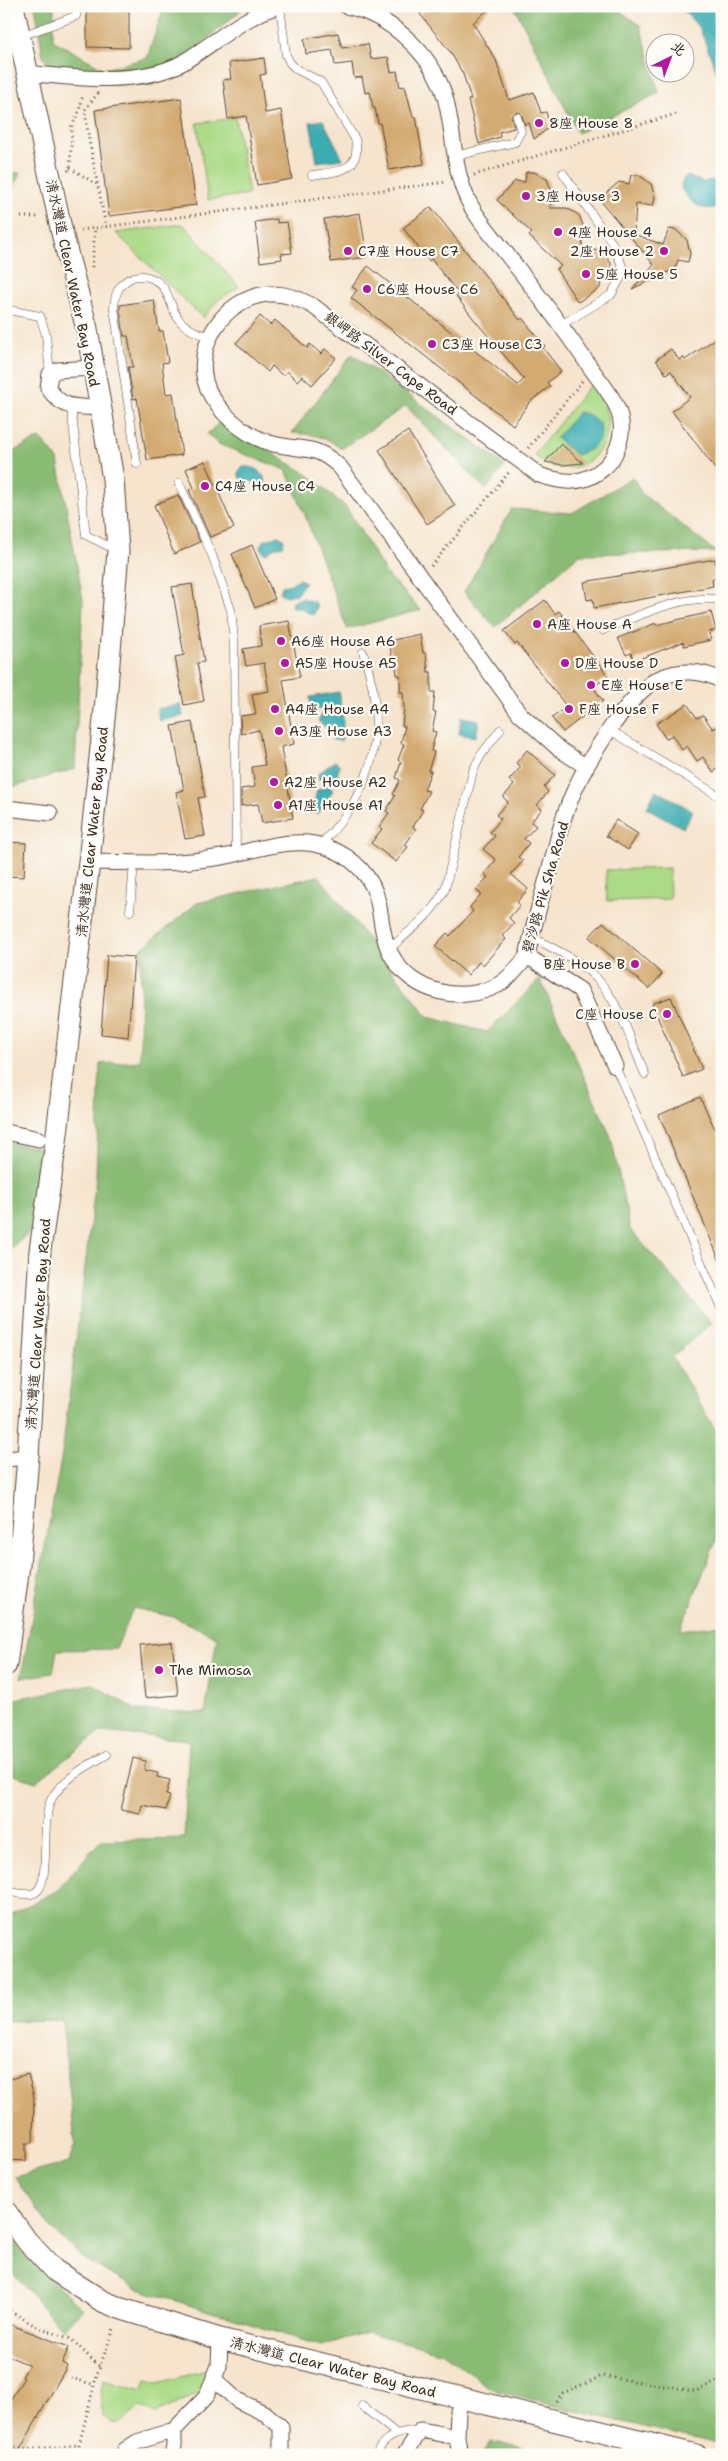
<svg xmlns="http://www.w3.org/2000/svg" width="728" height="2461" font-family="'Shantell Sans','LXGW WenKai TC',sans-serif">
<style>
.green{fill:#acdb88;stroke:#748253}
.forest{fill:#89bb74;stroke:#627249}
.water{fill:#3aacb2;stroke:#3a6b68}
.building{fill:#d3aa71}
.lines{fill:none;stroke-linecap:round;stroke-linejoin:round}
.lane-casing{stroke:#574638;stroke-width:9}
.street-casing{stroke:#574638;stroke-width:17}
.secondary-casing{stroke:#574638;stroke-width:23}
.path{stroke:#574638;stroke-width:3;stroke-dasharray:1 4;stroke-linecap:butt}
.lane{stroke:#fff;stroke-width:8}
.street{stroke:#fff;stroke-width:15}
.secondary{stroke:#fff;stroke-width:21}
.poi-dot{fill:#b5179e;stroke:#fdfcf7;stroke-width:2}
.labels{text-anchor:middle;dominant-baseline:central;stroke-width:4.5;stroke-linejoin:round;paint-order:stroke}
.poi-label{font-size:14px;fill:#3b2a1e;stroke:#fdfcf7;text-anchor:start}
.street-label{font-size:14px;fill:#3b2a1e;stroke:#fdfcf7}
</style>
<rect width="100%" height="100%" fill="#fdfcf7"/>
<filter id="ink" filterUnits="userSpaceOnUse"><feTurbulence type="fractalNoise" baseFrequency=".02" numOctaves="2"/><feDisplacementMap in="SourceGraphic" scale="10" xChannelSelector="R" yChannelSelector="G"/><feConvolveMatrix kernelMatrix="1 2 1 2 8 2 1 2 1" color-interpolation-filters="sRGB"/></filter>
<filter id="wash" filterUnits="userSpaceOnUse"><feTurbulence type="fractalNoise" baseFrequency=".0096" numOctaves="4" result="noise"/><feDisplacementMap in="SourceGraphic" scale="20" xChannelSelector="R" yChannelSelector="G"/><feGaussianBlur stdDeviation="1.12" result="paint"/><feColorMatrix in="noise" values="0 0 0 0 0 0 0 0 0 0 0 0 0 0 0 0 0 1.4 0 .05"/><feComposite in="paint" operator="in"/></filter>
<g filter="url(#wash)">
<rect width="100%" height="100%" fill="#f6e4cd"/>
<!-- green -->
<path class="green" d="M235,118l14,76 -41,6 -11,-77z
M183,224l56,63 -21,13 -15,18 -87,-85z
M591,384c43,46 -5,112 -57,71z
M669,868l1,31 -63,2 -1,-31z
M207,2370l-3,21 -50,22 -14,-6 -20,17 -8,-1 -10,-8 -1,-25 2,-10 40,11 3,-11 12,3z"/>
<!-- forest -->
<path class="forest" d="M35,6h19l-1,34 51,29 43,-11 16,-48 4,-4h79l-93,79 -96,-9 -14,-19z
M514,6h99l27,19 19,68 -81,40z
M6,173h14l-14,34z
M352,354l153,111 -19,25 -80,-84 -65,43c-13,-13 -31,-15 -49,-16z
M220,422l87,52 39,33 41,68 34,35 -74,19 -42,-114 -19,-45 -68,-26 -11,-10z
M40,438l18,22 25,140 -8,169 -69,20v-334z
M633,477l9,17 74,58 -136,2 -85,73 -31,-35 48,-83 60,4z
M319,876l109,141 59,15 53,-53 71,158 19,92 82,94 -40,34 50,84v85l-42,104 42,-5v820l-167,-39 -65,-18 -47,-35 -76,-21 -46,14 -183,-57 -53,-29 -36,-34 -34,-49 54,-14 6,-20 -13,-123 -56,1v-104l50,-26 45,-51 83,-2 5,-98 -89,-8 -64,50 -22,-7 1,-76 77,-15 45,26 68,3 12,-76 -43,-20 -41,-9 -17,41 -59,1 -4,23 -32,5 41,-224 34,-276 4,-114 40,-3 1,-112 56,-46z
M6,1142l46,8 -17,77 -29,27z
M6,2227l16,26 61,56 -20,21 -57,-64z
M490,2441l58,14h-66z"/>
<!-- water -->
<path class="water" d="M680,6h42v80l-22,-57z
M323,120l20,39 -26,3 -7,-40z
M687,176l16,6 9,-2 10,5v19c-16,12 -35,-2 -41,-17l2,-8z
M578,412c33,5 29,36 -2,43l-20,-17z
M243,467c12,-1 19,4 23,15l-1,3 -5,3 -6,-6 -13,-2 -3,-7z
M278,536l6,3 -1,7 -10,2 -7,6 -4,-3 -1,-4 2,-6z
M299,579l6,3 -8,12 -11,2 -6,-3 2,-7 9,-2z
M302,598l14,5 1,4 -3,7h-4l-9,-6h-9l-1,-3 2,-4z
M339,692l2,13 -29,5 -2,-13z
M181,704l2,12 -24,5 -2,-12z
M337,712l6,3c0,5 0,22 -2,26l-8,-1 -4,-10 -11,-9 3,-6h10z
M461,717l18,3 -3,17 -17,-3z
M335,761l5,4 -4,14 -17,1 -1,-6z
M328,786l4,3v3l-14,22 -6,-2 5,-22z
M656,790l37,21 -10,17 -36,-20z"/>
<g id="blocks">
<!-- building -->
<path class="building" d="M87,6l42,1v41l-42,-1z
M431,6h61l-19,17 23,37 13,40 25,-8 7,21 5,-1 4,15 -16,12 -5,-16 -4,2 -4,-12 -5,-1 -5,4 3,12 -15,4 1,5 -21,7 -11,-44 3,-1 -8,-25 -12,-21 -31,-39z
M338,33l4,15 26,-4 3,15 17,-2 3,15 6,-1 3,16 5,-1 8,31h3l8,47 -35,6 -9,-47h-2l-3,-15h-2l-3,-16 -5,1 -3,-16 -8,1 -2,-15 -17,2 -3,-15 -26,4 -2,-15z
M264,58l2,16 -6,1 5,38 16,-3 11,69 -35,6 -11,-69 -18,3 -5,-39 8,-1 -2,-16z
M181,98l15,107 -87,11 -14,-106z
M526,172h8l13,7 5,14 -2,15h16l13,7 5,13 -2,20 19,3 10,12 -1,15h-9l-1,10 -22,14 -22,-33 5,-3 -32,-30 3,-3 -35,-33 18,-19 10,1z
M631,175h8l12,9 4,14 -2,8 -17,-2 -2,30 29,11 6,-16 7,1 11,10 3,14 -2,8 -10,-2 -3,9 -43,20 22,-24 -55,-66 20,-17 10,2z
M431,207l89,113 2,-2 23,28 -2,2 18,23 -14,12 3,3 -20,16 -17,23 -162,-127 6,-8 -5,-3 16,-21 150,119 6,-6 -51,-61 -17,-22 3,-2 -28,-35 -2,2 -26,-33z
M360,213l7,44 -36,5 -7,-43z
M277,219v4l10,-1 5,31 -11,1 1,5 -22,3 -5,-40z
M154,300l5,31h4l5,31 -6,1 4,31 7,-1 9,62 -35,5 -10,-62 -4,1 -5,-32h5l-5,-31h-4l-4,-28v-3z
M260,316l10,9 5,-5 32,28 3,-4 11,10 4,-5 11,9 -24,27 -10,-9 -5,5 -10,-10 -4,5 -11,-10 -4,6 -32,-29z
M722,334v144l-50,-67 18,-14 -19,-26 -5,3 -10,-14 15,-11 8,11 4,-3 2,3z
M408,431l47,75 -28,18 -48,-74z
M561,444l22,19 -20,2 -18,-3z
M205,461l29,67 -24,9 -21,-47 5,-2 -8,-19z
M178,495l22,47 -26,12 -20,-49z
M252,545l23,54 -20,9 -23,-54z
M715,559l3,19 -6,1 1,7 -119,22 -1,-9 -6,1 -3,-18z
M192,584l12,78 -7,1 7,38 -20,4 -9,-48 9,-2 -12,-68z
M545,600l10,14 4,-3 49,65 -15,11 10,14 -40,31 -11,-14 15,-11 -50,-64 -2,2 -11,-14z
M711,612l5,18 -7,2 2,8 -27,6 -1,-4 -49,19 -3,-8 -5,2 -8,-17 38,-15v2z
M289,621l11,56 -17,3 11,64 -13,3 12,71 -31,5 -4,-19 -17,2v-17l14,-2 -3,-20 13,-2 -6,-35 -18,4 -1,-18 16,-2 -4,-20 17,-3 -5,-28 -18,3 -3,-17 18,-3 -2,-20z
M420,634l3,19h3l2,19h3v20h4l-2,20h3l-4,19 4,1 -5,19 3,1 -6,19h3l-7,19 5,1 -9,18 3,1 -10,17 3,2 -11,16 3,2 -12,15 -25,-19 11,-14 -3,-2 10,-14 -3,-2 9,-15 -2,-2 7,-14 -4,-2 5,-16 -3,-2 6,-16 -3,-1 4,-17h-3l2,-17 -1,-17h-3v-17h-3l-2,-18 -3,1 -3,-17z
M687,704l10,14 6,-3 10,14 9,-5v42l-9,6 -10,-15 -6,4 -10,-15 -5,4 -10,-15 -6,4 -10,-15z
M192,722l13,75 -7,1 7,38 -20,3 -9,-47 8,-2 -12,-64z
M527,750l28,25 -11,12 4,5 -11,13 5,4 -11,13 5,4 -12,13 5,4 -11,14 5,4 -12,13 17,15 -11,13 3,3 -11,13 5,5 -12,13 4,3 -23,26 -4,-3 -11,13 -33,-29 12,-13 3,3 12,-13 11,-12 -3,-4 11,-13 -5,-4 12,-13 -4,-3 12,-14 -13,-11 12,-13 -5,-4 11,-13 -5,-4 12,-13 -5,-5 11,-12 -5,-5 12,-13 -5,-4z
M616,820l22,14 -10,16 -22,-14z
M6,842l20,1 -2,34 -18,-1z
M603,922l59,52 -13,15 -60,-52z
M107,955l27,2 -6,80 -27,-3z
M671,997l31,72 -19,8 -31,-73z
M700,1097l22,47 -1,120 -62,-149z
M172,1642l6,53 -33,3 -5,-53z
M133,1758l13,3 -2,9 14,3 -1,4 13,3 -4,15 4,1 -4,14 -24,-5 -2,9 -19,-4z
M28,2074l6,23 -1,46h-7v18l-19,-1 2,-58 -3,-22z
M6,2323l63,24 -7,16 5,3 -50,89h-11v-48l18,-29 -2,-1 7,-12 -23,-10z"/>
</g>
</g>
<g filter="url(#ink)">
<use href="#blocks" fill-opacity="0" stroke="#574638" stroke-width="1"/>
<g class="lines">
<!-- lane casing -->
<g class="lane-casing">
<path id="lane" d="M280,6l6,49 4,8 6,6 25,13 34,57c8,33 -20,33 -43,36
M21,36l55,-20 1,-10
M455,156l60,-14 6,-11 -4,-14
M8,310l32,6 6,19 4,39
M561,325l50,-30 10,-18 1,-11 -8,-20 -51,-73
M71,407l15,128 28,14
M137,464l-23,-156c1,-13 3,-22 15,-29 5,-3 13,-4 19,-2 23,7 19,28 32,44 8,9 19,13 30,16
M179,483l33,72 19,55 3,30 2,214
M603,630c29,-12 87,-39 119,-29
M610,730l112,68
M320,845c56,-56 69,-118 43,-193
M130,911l4,-48
M531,937c24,12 50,24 68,44 22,25 33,63 46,93
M389,949c22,-19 43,-34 56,-60l28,-118 8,-16 19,-25
M615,1066l107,244
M6,1891c9,1 23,6 30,1 16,-11 3,-71 16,-94 12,-20 35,-32 54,-43
M362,2406l35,28
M376,2455c7,-20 26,-24 45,-25"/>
</g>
<!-- street casing -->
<g class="street-casing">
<path id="street" d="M346,6c43,9 86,47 99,91 10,36 7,75 26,109 10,18 26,35 38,51 28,36 55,72 81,110 11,16 29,35 31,55 2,15 -5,35 -16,45 -21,19 -42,16 -66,8l-226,-169c-14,-7 -27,-13 -43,-12 -48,2 -84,61 -58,103 14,23 40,43 66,48 30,6 38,0 62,22l180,247 39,35 26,17
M27,73c45,5 113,13 155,-10 32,-19 60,-46 96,-57
M93,368l-35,2 -8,4 -2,14c16,23 27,18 52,20
M6,808l44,5
M89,862c34,0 68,3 102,-1 15,-2 31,-3 45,-7 29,-7 64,-18 93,-6 24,9 44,29 49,54 4,18 4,37 14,54 20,37 70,48 106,29 12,-7 21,-18 29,-29 7,-34 17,-66 26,-99 5,-17 8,-35 15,-51 13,-36 58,-112 92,-128 19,-9 43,-8 62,3
M527,956l53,34 35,76
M6,1132l33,7
M6,1459l22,-2
M214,2379l23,21 29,14 15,13v28
M457,2437l3,18
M125,2450l12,-8 37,-12 32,-33 13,-31 1,-27
M172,2455l2,-9v-16
M404,2455l17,-25 36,7 1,-25 3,-13"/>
</g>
<!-- secondary casing -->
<g class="secondary-casing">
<path id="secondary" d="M6,1665l13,-100 9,-108 12,-207 16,-108 33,-280 17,-162 12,-149 -5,-72 -26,-150 -25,-96 -49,-227
M6,2212l21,29 27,29 48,31 20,8 98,30 476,116"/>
</g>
<!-- path -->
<path class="path" d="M98,93l-13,17 4,30 17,87
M70,168l28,17
M68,171l2,-3 2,-42 7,-14 4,-18
M474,175l205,-62
M6,217h34
M81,230l365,-48
M92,267l3,-39
M528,448l54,-67
M431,566l79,-95
M6,2308l29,18 36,13 28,27
M71,2378l24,7
M556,2401l7,-8 39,-17 94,15 26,-12
M6,2443l17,7 56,-5
M15,2455l2,-8
M78,2455l1,-10 18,-71 18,-48"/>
<!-- lane -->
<use href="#lane" class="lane"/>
<!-- street -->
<use href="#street" class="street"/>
<!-- secondary -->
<use href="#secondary" class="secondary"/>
</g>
</g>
<!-- markers -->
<g class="poi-dot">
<circle cx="539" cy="123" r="5"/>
<circle cx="526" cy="196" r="5"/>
<circle cx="558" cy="232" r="5"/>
<circle cx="348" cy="251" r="5"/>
<circle cx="664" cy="251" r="5"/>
<circle cx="586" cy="274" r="5"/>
<circle cx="367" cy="289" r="5"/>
<circle cx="432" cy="344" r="5"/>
<circle cx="205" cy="486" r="5"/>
<circle cx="537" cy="624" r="5"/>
<circle cx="281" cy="641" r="5"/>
<circle cx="285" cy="663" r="5"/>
<circle cx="565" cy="663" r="5"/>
<circle cx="591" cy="685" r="5"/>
<circle cx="275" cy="709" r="5"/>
<circle cx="569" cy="709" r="5"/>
<circle cx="279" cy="731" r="5"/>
<circle cx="274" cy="782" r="5"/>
<circle cx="278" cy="805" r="5"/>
<circle cx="635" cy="964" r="5"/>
<circle cx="667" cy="1014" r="5"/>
<circle cx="159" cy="1670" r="5"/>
</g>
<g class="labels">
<!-- poi labels -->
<g class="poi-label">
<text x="549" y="123">8座 House 8</text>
<text x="536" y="196">3座 House 3</text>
<text x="568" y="232">4座 House 4</text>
<text x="358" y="251">C7座 House C7</text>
<text x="654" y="251" text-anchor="end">2座 House 2</text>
<text x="596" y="274">5座 House 5</text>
<text x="377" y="289">C6座 House C6</text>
<text x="442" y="344">C3座 House C3</text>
<text x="215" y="486">C4座 House C4</text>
<text x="547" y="624">A座 House A</text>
<text x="291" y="641">A6座 House A6</text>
<text x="295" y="663">A5座 House A5</text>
<text x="575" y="663">D座 House D</text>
<text x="601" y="685">E座 House E</text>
<text x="285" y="709">A4座 House A4</text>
<text x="579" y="709">F座 House F</text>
<text x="289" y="731">A3座 House A3</text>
<text x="284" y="782">A2座 House A2</text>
<text x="288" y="805">A1座 House A1</text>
<text x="625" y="964" text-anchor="end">B座 House B</text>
<text x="657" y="1014" text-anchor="end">C座 House C</text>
<text x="169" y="1670">The Mimosa</text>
</g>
<!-- street labels -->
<g class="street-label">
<text transform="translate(73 283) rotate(78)">清水灣道 Clear Water Bay Road</text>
<text transform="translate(391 363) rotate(37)">銀岬路 Silver Cape Road</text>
<text transform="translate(92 832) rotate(-84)">清水灣道 Clear Water Bay Road</text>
<text transform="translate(545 887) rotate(-74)">碧沙路 Pik Sha Road</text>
<text transform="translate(38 1324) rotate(-86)">清水灣道 Clear Water Bay Road</text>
<text transform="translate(333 2367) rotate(14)">清水灣道 Clear Water Bay Road</text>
</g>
</g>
<!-- margin -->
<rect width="728" height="2461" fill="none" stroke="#fdfcf7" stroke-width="25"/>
<!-- north arrow -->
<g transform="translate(670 58) rotate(42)"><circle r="24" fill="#fdfcf7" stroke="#afa8a0"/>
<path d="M0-4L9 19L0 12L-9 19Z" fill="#b5179e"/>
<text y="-8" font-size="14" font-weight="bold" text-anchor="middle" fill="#3b2a1e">北</text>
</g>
</svg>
